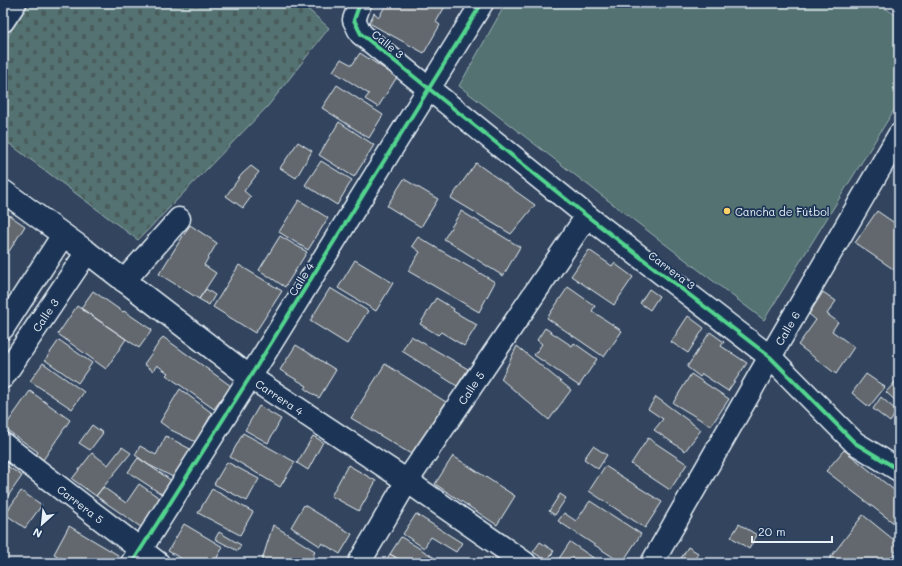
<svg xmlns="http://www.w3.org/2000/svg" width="902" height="566" font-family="Mali,sans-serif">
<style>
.cemetery{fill:url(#cemetery-stones);stroke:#9db2b4}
.pitch{fill:#527271;stroke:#9db2b4}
.building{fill:#62676d;stroke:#e8f1f8}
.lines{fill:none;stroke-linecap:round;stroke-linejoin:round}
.minor-casing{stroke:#e8f1f8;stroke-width:25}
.minor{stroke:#1d3557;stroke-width:22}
.cycleway-casing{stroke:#1d3557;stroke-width:6}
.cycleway{stroke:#53d58f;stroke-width:4}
.poi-dot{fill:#ffd166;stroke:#1d3557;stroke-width:1.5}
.labels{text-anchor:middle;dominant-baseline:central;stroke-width:3.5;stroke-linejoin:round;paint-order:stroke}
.street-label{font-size:11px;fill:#e8f1f8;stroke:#1d3557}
.poi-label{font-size:11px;fill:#e8f1f8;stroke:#1d3557;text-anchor:start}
</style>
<defs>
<pattern id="cemetery-stones" width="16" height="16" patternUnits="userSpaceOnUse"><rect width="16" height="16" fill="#527271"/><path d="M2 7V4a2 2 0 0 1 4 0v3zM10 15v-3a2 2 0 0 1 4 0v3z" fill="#4b5b5c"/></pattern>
</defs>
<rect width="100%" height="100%" fill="#32445e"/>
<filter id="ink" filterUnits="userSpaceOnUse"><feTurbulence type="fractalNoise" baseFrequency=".025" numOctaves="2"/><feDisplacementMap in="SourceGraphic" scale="8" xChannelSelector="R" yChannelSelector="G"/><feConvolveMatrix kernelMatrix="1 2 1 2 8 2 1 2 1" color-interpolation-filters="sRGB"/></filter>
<g filter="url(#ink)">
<!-- cemetery -->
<path class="cemetery" d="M29,3h272l28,25 -61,78 -130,134 -135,-101v-95z"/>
<!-- pitch -->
<path class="pitch" d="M506,3h371l22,14v85l-135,218 -305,-234z"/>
<!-- building -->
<path class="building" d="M387,3h60l-11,19 4,3 -16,28 -55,-30 5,-10 5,4z
M360,53l37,24 -19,30 -13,-8 4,-5 -36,-23 8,-12 11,6z
M337,85l46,30 -14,23 -47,-30z
M339,122l35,23 -20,32 -35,-22z
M298,142l14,9 -16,27 -16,-10z
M321,161l31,19 -15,25 -32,-20z
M476,163l59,42 -24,29 -60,-36z
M251,166l8,6 -15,19 7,6 -8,11 -17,-12 16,-22z
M404,179l34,20 -17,28 -34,-21z
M299,200l29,18 -20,32 -29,-18z
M3,211l22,15 -17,27 -5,-3z
M461,211l59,36 -17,29 -59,-37z
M877,211l22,15v47l-44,-30z
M190,225l27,18 -13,22 12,8 -17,26 -40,-25z
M280,236l27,16 -22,35 -26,-17z
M418,237l77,45 -16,30 -71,-41 12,-19 -8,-6z
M589,250l23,16 2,-3 19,14 -19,28 -43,-29z
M355,260l38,23 -17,28 -38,-23z
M239,265l43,26 -27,42 -42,-26z
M568,287l27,19 -3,5 30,20 -18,26 -57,-39z
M330,288l38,23 -21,33 -37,-23z
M206,289l9,6 -6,10 -10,-6z
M649,289l10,7 -9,14 -10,-7z
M93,291l30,21 1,-1 28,19 -13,18 -58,-40z
M823,292l13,9 -9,13 11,8 -6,9 22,16 -18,27 -38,-29 18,-25 -7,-6z
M436,298l18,11 -1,2 24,14 -13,21 -23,-14 -3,3 -18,-11z
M77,306l49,33 -20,30 -48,-35z
M688,316l16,12 -16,25 -17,-11z
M545,328l27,18 2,-3 23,16 -18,27 -45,-31 8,-11 -5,-4z
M710,332l14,10 -3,4 26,17 -19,28 -26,-17 -2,3 -13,-10z
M411,336l57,33 -11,17 -55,-35z
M163,337l68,49 -17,23 -48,-34 2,-2 -11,-8 -4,6 -9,-7z
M59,340l33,23 -14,20 -33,-23z
M296,345l40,25 -17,28 -14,-9 2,-3 -27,-16z
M517,346l54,44 -22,30 -48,-41z
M43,363l41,29 -12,17 -42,-28z
M385,364l61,38 -35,52 -60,-36z
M691,374l38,25 -18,27 -38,-23z
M866,374l19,13 -16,20 -17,-14z
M897,380l2,1v23l-13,-12z
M180,389l32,24 -16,29 -25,-12 -11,-8z
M30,391l40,29 -27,40 -7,-5 2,-3 -34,-24z
M656,397l45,33 -16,21 -31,-21 9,-11 -15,-10z
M881,397l16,14 -7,11 -17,-13z
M259,406l22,13 -13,24 -23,-13z
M92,425l11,8 -13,17 -11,-7z
M243,433l52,29 -15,25 -50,-30z
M166,436l26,14 -15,29 -28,-14 -14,-10 5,-9 16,9z
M313,436l10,6 -15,28 -11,-7z
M648,438l39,26 -17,26 -39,-26z
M593,446l14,9 -9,14 -14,-10z
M122,447l9,6 -35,43 -24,-17 20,-26 16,12z
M844,450l55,44v33l-73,-56z
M453,456l62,40 -18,29 -62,-41z
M138,458l37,25 -9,14 -38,-25z
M227,462l32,17 -12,22 -33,-17z
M3,463l19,13 -19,27z
M348,465l28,16 -17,30 -28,-15z
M605,466l57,36 -17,26 -56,-37z
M139,484l25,17 -19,29 -49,-34 7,-9 23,16z
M212,489l41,23 -13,23 -42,-22z
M21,491l21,14 -17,23 -20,-14z
M560,494l6,4 -11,17 -6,-4z
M590,501l51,33 -19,29 -64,-42 6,-8 12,8z
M304,505l48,29 -12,20 -18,-11 -2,3 -29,-19z
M416,514l46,29 -6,9 -25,-15 -7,11 -21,-14z
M863,515l36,29v3l-12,16h-61z
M184,524l39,23 -9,16h-25l-21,-12z
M739,524l18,11 -8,14 -18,-12z
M273,525l42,26 -4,12h-44l-5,-3z
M69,526l49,29 -5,8h-50l2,-3 -11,-6z
M219,532l22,13 -3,6 -23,-12z
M401,537l42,26h-38l-15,-9z
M540,542l14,9 -7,10 -14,-9z
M570,542l31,21h-45z
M688,547l10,6 -2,4 10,6h-28z
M390,554l15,9h-21z"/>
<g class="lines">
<!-- minor casing -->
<g class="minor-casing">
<g id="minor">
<path d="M360,3l-6,17 7,14 226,182 183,141 85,86 44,27"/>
<path d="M3,21l12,-18"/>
<path id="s1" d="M3,191l84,61 163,125 157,104 118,82"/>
<path d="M124,281l55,-62"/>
<path d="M3,328l60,-93"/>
<path id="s2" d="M3,377l84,-125"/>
<path id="s3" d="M3,444l155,119"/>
<path d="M132,563l118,-186 232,-374"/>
<path id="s4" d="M359,563l48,-82 180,-265"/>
<path id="s5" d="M652,563l118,-206 129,-222"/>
</g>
</g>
<!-- minor -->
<use href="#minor" class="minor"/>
<!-- cycleway casing -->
<g class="cycleway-casing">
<path id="cycleway" d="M360,3l-6,17 7,14 226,182 183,141 85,86 44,27
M132,563l118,-186 232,-374"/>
</g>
<!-- cycleway -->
<use href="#cycleway" class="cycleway"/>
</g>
</g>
<!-- markers -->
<circle class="poi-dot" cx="727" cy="211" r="4"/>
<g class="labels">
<!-- street labels -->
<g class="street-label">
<text transform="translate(388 44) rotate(39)">Calle 3</text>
<text transform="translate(672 270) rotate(37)">Carrera 3</text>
<text transform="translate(301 279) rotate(-58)">Calle 4</text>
<text stroke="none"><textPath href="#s2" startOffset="75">Calle 3</textPath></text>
<text stroke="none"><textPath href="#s5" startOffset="271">Calle 6</textPath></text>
<text stroke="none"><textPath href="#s4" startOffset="208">Calle 5</textPath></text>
<text stroke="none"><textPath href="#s1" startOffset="345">Carrera 4</textPath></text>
<text stroke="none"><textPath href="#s3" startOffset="98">Carrera 5</textPath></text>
</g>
<!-- poi labels -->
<g class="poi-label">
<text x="735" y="211">Cancha de Fútbol</text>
</g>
</g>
<!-- margin -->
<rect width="902" height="566" fill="none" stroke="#1d3557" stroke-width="16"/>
<rect x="8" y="8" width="886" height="550" fill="none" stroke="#e8f1f8" stroke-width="1.5" filter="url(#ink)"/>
<!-- north arrow -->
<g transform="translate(42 524) rotate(207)" stroke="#1d3557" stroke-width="3" paint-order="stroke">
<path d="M0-3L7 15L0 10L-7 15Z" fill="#e8f1f8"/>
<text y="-6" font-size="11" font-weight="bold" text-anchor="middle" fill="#e8f1f8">N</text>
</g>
<!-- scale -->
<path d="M752 536v6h80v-6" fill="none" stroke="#e8f1f8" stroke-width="2"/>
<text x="758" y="536" font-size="12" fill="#e8f1f8" stroke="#1d3557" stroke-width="3" paint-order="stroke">20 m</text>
</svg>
